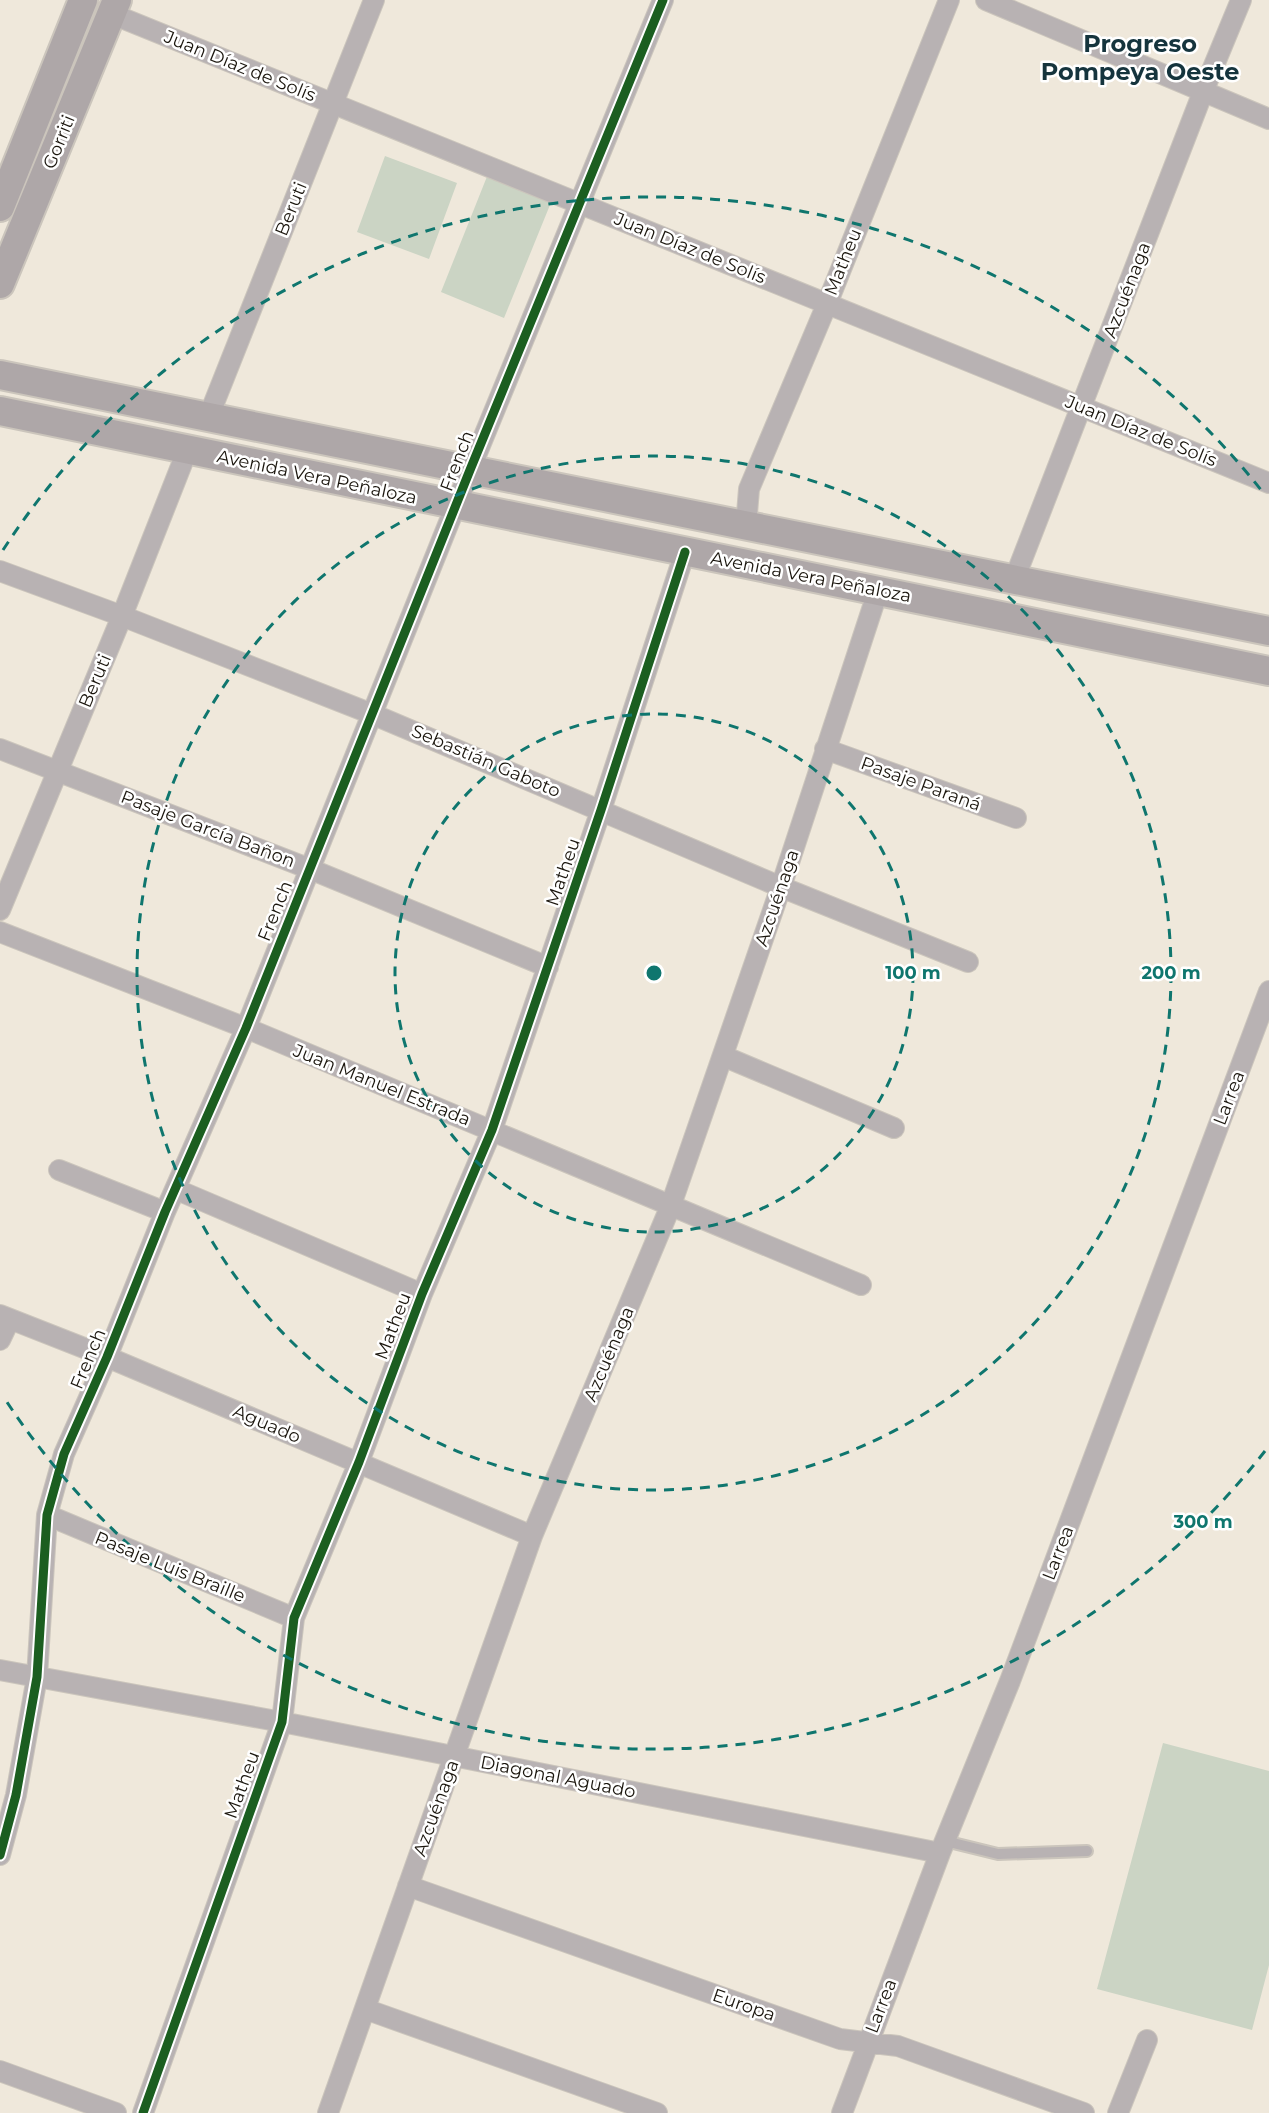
<svg xmlns="http://www.w3.org/2000/svg" width="1269" height="2113" font-family="Montserrat,sans-serif">
<style>
.green{fill:#cbd4c4}
.lines{fill:none;stroke-linecap:round;stroke-linejoin:round}
.service-casing{stroke:#cbc5bc;stroke-width:14}
.minor-casing{stroke:#cbc5bc;stroke-width:22}
.secondary-casing{stroke:#cbc5bc;stroke-width:32}
.service{stroke:#b8b2b3;stroke-width:10}
.minor{stroke:#b8b2b3;stroke-width:20}
.secondary{stroke:#aea7a8;stroke-width:28}
.cycleway-casing{stroke:#fff;stroke-width:13}
.cycleway{stroke:#1b5e20;stroke-width:9}
.ring{fill:none;stroke:#0f766e;stroke-width:3;stroke-dasharray:10 8}
.labels{text-anchor:middle;dominant-baseline:central;stroke-width:5;stroke-linejoin:round;paint-order:stroke}
.street-label{font-size:18px;fill:#1a150d;stroke:#fff}
.district-label{font-size:24px;font-weight:bold;fill:#15343d;stroke:#fff}
.centre{fill:#0f766e;stroke:#fff;stroke-width:3}
.ring-label{font-size:18px;text-anchor:middle;font-weight:bold;fill:#0f766e;stroke:#fff;stroke-width:5;stroke-linejoin:round;paint-order:stroke}
</style>
<rect width="100%" height="100%" fill="#efe8db"/>
<!-- green -->
<path class="green" d="M385,156l72,27 -28,76 -72,-27z
M488,174l64,26 -48,118 -63,-26z
M1163,1743l106,28v194l-17,65 -155,-41z"/>
<g class="lines">
<!-- service casing -->
<g class="service-casing">
<path id="service" d="M945,1841l53,13 89,-3"/>
</g>
<!-- minor casing -->
<g class="minor-casing">
<path id="minor" d="M986,0l283,119
M112,14l1157,469
M208,418l166,-418
M746,526l3,-37 78,-185 122,-304
M0,571l122,45 250,98 409,173 187,75
M1014,580l189,-488 38,-92
M0,749l310,120 238,98
M825,749l191,69
M0,910l122,-294 65,-165
M0,932l246,96 615,257
M723,1056l171,72
M59,1170l106,42
M175,1189l247,105
M0,1315l107,42 425,179
M0,1340l10,-21
M47,1515l247,103
M0,1670l282,52 658,131
M0,1855l16,-60 21,-118 10,-162 17,-61 43,-97 58,-145 81,-184 224,-558 193,-470
M408,1886l432,153 58,7 186,67
M365,2009l292,104
M0,2071l116,42
M143,2113l139,-391 12,-104 65,-156 63,-168 70,-164 109,-320 84,-258
M328,2113l204,-577 139,-331 110,-318 97,-296
M842,2113l98,-260 70,-172 259,-690
M1118,2113l29,-73"/>
</g>
<!-- secondary casing -->
<g class="secondary-casing">
<path id="secondary" d="M0,207l83,-207
M0,284l117,-284
M0,375l1269,256
M0,411l1269,260"/>
</g>
<!-- service -->
<use href="#service" class="service"/>
<!-- minor -->
<use href="#minor" class="minor"/>
<!-- secondary -->
<use href="#secondary" class="secondary"/>
<!-- cycleway casing -->
<g class="cycleway-casing">
<path id="cycleway" d="M0,1855l16,-60 21,-118 10,-162 17,-61 43,-97 58,-145 81,-184 224,-558 193,-470
M143,2113l139,-391 12,-104 65,-156 63,-168 70,-164 109,-320 84,-258"/>
</g>
<!-- cycleway -->
<use href="#cycleway" class="cycleway"/>
</g>
<!-- distance rings -->
<g class="ring">
<circle cx="654" cy="973" r="259"/>
<circle cx="654" cy="973" r="517"/>
<path d="M1265 1451A776 776 0 0 1 3 1396M3 550A776 776 0 0 1 1265 495"/>
</g>
<g class="labels">
<!-- street labels -->
<g class="street-label">
<text transform="translate(240 66) rotate(22)">Juan Díaz de Solís</text>
<text transform="translate(59 142) rotate(-68)">Gorriti</text>
<text transform="translate(291 209) rotate(-68)">Beruti</text>
<text transform="translate(690 248) rotate(22)">Juan Díaz de Solís</text>
<text transform="translate(843 262) rotate(-68)">Matheu</text>
<text transform="translate(1127 290) rotate(-69)">Azcuénaga</text>
<text transform="translate(1141 431) rotate(22)">Juan Díaz de Solís</text>
<text transform="translate(457 461) rotate(-69)">French</text>
<text transform="translate(317 477) rotate(12)">Avenida Vera Peñaloza</text>
<text transform="translate(811 577) rotate(11)">Avenida Vera Peñaloza</text>
<text transform="translate(95 681) rotate(-67)">Beruti</text>
<text transform="translate(486 761) rotate(23)">Sebastián Gaboto</text>
<text transform="translate(921 784) rotate(20)">Pasaje Paraná</text>
<text transform="translate(208 829) rotate(21)">Pasaje García Bañon</text>
<text transform="translate(563 872) rotate(-71)">Matheu</text>
<text transform="translate(777 898) rotate(-71)">Azcuénaga</text>
<text transform="translate(275 911) rotate(-68)">French</text>
<text transform="translate(382 1085) rotate(22)">Juan Manuel Estrada</text>
<text transform="translate(1229 1098) rotate(-69)">Larrea</text>
<text transform="translate(393 1326) rotate(-69)">Matheu</text>
<text transform="translate(609 1354) rotate(-67)">Azcuénaga</text>
<text transform="translate(88 1359) rotate(-67)">French</text>
<text transform="translate(267 1424) rotate(23)">Aguado</text>
<text transform="translate(1058 1553) rotate(-69)">Larrea</text>
<text transform="translate(170 1567) rotate(22)">Pasaje Luis Braille</text>
<text transform="translate(558 1777) rotate(11)">Diagonal Aguado</text>
<text transform="translate(242 1785) rotate(-70)">Matheu</text>
<text transform="translate(436 1808) rotate(-70)">Azcuénaga</text>
<text transform="translate(744 2005) rotate(19)">Europa</text>
<text transform="translate(881 2006) rotate(-69)">Larrea</text>
</g>
<!-- district labels -->
<g class="district-label">
<text x="1140" y="43">Progreso<tspan x="1140" dy="28">Pompeya Oeste</tspan></text>
</g>
</g>
<circle cx="654" cy="973" r="9" class="centre"/>
<g class="ring-label">
<text x="913" y="979">100 m</text>
<text x="1171" y="979">200 m</text>
<text x="1203" y="1528">300 m</text>
</g>
</svg>
